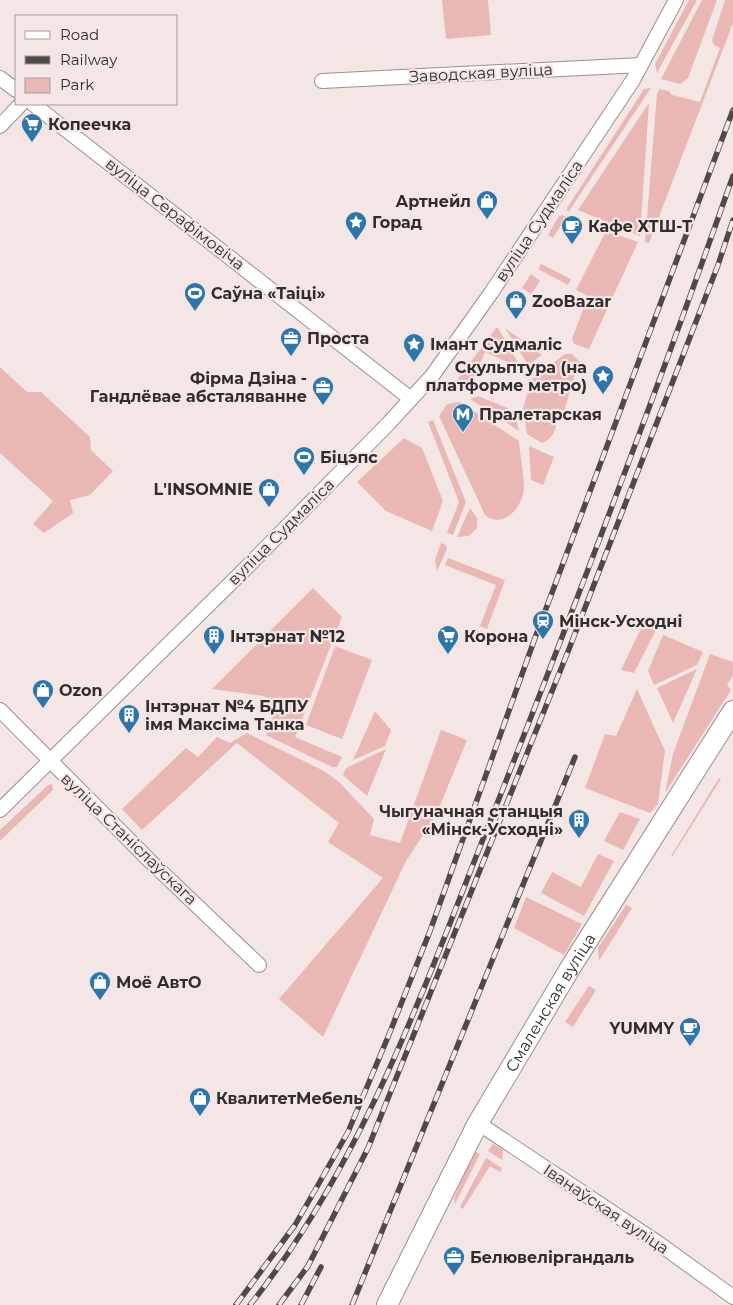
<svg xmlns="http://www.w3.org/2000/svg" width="733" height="1305" font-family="Montserrat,sans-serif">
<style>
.green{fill:#eab8b4}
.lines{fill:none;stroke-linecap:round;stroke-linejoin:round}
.minor-casing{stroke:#9b8f8e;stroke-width:16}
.secondary-casing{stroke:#9b8f8e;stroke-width:22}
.minor{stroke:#fff;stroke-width:14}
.secondary{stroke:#fff;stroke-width:20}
.rail-casing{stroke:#4f4948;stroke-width:5.5}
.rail{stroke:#f3e6e5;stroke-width:4;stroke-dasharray:11;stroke-linecap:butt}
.labels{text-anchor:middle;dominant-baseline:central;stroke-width:4.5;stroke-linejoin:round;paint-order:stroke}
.street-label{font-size:16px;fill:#322d2d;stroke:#f3e6e5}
.poi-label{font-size:16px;font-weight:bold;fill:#322d2d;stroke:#f3e6e5;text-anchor:start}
</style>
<rect width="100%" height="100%" fill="#f3e6e5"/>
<!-- green -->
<path class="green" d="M442,0h46l3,35 -45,4z
M689,0h8l-40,73 -2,-9z
M702,0h15l-29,78 -8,6 -19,-5z
M725,0h8v23l-84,220 -4,-1 12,-149 3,-4 9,2 3,4 28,7 20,-54 -6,-3 -2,-5z
M651,88l-82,123h-2v-3l77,-119z
M649,103l-9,133 -62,-26z
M563,215l3,2 -13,21 -5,-3 11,-19z
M606,231l32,11 -49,107 -15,-5 -2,-5 16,-43 -12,-6z
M541,264l30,15 -3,6 -30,-16z
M531,274l9,7 -9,13 -9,-6z
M496,328h2l23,40 -36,-16 -16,38 -9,2 -4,-4 -1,-5z
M505,328l37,27 -14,10z
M565,354h7l8,8v5h-3l-13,45h-4c-6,14 -2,24 -18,31l-15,-9 -4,-26 9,-29z
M0,367l27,25h14l49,45 1,13 22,21 -23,24 -20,5 3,13 -29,20 -11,-9 20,-23 -53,-48z
M478,396l36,15 5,20 -49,-32z
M460,402l59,39c1,15 5,32 5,47 -1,19 -21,42 -39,27l-46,-99 8,-12z
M433,420l33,82 -13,33 -6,-2 12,-31 -31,-80z
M404,438l18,10 21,53 -11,30 -46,-20 -29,-29z
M529,446l25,11 -11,28 -12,-5z
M470,508l7,10v10l-8,8 -12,1z
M441,543l5,2 1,4 -10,22 -2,-11z
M448,558l57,22 -18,49 -7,-3 16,-41 -51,-20z
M313,588l29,29 -47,120 47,20 -5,10h-5l-66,-32c9,-16 10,-24 -2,-39l-52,-7z
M645,620l13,6 -24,47 -13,-3z
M663,635l40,17 -6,13 -43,20 -6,-14z
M335,646l37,14 -30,79 -36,-14z
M710,654l23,8v13l-6,10 4,5 -66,103 8,-39z
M697,669l-24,54 -16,-35z
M637,689l28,62 -7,53 -8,9 -65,-25 20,-54 11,2z
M375,711l16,19 -6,16 -32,14z
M441,730l26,10 -31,75 -30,46 -83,176 -44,-38 104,-121 -55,-36 11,-19 -102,-80 -95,87 -20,-21 64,-61 12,9 19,-20 13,6 17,-10 77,38 15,11 35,37 -4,16 30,8z
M386,749l-19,47 -24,-21 3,-7z
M719,778l2,1 -49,78 -1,-1z
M52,784l1,6 -53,51v-11l48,-45z
M620,812l20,7 -17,31 -19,-9z
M598,854l16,7 -30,55 -43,-23 11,-21 29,15z
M526,897l56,27 -18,31 -50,-27z
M626,905l6,3 -33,53 -1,-13z
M589,986l7,4 -23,37 -8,-5z
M493,1144l10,6 -1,10 -14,-9z
M474,1151l6,3 -25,50 -1,-6z
M486,1158l16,10 -2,4 -10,-6 -27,43 -3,-2z"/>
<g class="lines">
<!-- minor casing -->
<g class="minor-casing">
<path id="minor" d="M0,78l16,12
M322,81l319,-16
M33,104l378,295
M0,126l21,-22
M0,710l151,152 108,103
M0,810l242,-238 146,-148 44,-48 59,-83 142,-213 43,-80
M478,1123l180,120 75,54"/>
</g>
<!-- secondary casing -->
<g class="secondary-casing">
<g id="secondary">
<path id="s1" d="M387,1305l91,-182 94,-158 161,-254"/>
</g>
</g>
<!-- minor -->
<use href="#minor" class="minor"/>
<!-- secondary -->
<use href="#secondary" class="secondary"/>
<!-- rail casing -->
<g class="rail-casing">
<path id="rail" d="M236,1305l59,-80 23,-40 30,-53 40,-95 42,-106 105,-293 198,-528
M250,1305c114,-143 174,-318 241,-486 84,-213 166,-427 242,-643
M279,1305l29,-39 60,-118 201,-499 149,-384 15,-45
M301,1305l20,-38
M352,1305l223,-548"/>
</g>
<!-- rail -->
<use href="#rail" class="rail"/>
</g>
<!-- icons -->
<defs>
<g id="supermarket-pin" transform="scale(1.125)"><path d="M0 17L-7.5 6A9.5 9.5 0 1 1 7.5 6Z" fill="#2d76a9" stroke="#f3e6e5"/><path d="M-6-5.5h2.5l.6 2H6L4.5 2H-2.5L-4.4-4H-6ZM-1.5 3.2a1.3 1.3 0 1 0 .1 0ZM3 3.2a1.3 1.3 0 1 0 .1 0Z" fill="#fff"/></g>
<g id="shop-pin" transform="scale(1.125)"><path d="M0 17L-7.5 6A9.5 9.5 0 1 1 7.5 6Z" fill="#2d76a9" stroke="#f3e6e5"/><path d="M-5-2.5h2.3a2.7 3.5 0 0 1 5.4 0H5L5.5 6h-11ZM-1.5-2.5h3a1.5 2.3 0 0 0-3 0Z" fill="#fff"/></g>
<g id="sight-pin" transform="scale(1.125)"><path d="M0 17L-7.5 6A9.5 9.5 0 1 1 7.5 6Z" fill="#2d76a9" stroke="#f3e6e5"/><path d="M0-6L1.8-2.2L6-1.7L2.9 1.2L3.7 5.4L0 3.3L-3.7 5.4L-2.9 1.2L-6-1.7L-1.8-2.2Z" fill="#fff"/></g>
<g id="cafe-pin" transform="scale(1.125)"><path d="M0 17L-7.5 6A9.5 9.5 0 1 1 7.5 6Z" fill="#2d76a9" stroke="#f3e6e5"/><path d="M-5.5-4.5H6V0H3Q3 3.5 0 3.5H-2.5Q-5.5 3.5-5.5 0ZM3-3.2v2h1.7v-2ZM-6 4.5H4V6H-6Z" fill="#fff"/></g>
<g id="stadium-pin" transform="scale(1.125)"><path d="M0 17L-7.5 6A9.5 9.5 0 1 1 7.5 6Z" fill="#2d76a9" stroke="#f3e6e5"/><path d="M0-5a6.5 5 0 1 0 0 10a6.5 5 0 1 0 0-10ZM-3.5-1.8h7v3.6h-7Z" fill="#fff"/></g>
<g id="office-pin" transform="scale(1.125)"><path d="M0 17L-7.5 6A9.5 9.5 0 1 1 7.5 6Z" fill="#2d76a9" stroke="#f3e6e5"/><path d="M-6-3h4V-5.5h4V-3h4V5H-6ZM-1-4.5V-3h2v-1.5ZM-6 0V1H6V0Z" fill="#fff"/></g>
<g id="metro-pin" transform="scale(1.125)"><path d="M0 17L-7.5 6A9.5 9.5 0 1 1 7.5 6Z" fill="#2d76a9" stroke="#f3e6e5"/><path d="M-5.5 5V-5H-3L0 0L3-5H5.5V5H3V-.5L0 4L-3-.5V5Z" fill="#fff"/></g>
<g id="station-pin" transform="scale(1.125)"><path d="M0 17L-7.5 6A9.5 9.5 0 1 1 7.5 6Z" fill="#2d76a9" stroke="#f3e6e5"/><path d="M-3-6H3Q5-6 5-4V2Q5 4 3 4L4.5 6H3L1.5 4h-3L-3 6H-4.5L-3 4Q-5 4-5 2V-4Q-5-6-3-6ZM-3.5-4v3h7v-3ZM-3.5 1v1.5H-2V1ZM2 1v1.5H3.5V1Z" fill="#fff"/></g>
<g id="building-pin" transform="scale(1.125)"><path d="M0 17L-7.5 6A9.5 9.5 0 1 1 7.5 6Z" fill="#2d76a9" stroke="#f3e6e5"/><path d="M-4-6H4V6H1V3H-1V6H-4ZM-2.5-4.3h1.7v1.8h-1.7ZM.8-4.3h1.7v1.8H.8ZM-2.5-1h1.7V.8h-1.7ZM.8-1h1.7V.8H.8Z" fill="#fff"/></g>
</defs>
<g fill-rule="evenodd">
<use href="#supermarket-pin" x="32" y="124"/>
<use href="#shop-pin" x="487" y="201"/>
<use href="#sight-pin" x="356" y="222"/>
<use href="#cafe-pin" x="572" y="226"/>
<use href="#stadium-pin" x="195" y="293"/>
<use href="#shop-pin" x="516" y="301"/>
<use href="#office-pin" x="291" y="338"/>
<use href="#sight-pin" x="414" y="344"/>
<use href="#sight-pin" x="603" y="376"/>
<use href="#office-pin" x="323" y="387"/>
<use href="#metro-pin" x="463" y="414"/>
<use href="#stadium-pin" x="304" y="457"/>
<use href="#shop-pin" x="269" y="489"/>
<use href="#station-pin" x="543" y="621"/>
<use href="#building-pin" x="214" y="636"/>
<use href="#supermarket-pin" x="448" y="636"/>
<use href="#shop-pin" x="43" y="690"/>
<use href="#building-pin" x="129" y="715"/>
<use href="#building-pin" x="579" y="820"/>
<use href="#shop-pin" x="100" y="982"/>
<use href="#cafe-pin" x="690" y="1028"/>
<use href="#shop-pin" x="200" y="1098"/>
<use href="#office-pin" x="454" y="1257"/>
</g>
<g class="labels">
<!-- street labels -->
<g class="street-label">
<text transform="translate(481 73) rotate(-3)">Заводская вуліца</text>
<text transform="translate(175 214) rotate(38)">вуліца Серафімовіча</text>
<text transform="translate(539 221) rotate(-56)">вуліца Судмаліса</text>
<text transform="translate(281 532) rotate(-45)">вуліца Судмаліса</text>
<text transform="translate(129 839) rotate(44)">вуліца Станіслаўскага</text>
<text stroke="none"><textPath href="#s1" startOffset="344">Смаленская вуліца</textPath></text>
<text transform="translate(606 1209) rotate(34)">Іванаўская вуліца</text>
</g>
<!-- poi labels -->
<g class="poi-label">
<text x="48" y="124">Копеечка</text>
<text x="471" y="201" text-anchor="end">Артнейл</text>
<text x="372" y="222">Горад</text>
<text x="588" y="226">Кафе ХТШ-Т</text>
<text x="211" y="293">Саўна «Таіці»</text>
<text x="532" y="301">ZooBazar</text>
<text x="307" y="338">Проста</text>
<text x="430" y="344">Імант Судмаліс</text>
<text x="587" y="367" text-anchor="end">Скульптура (на<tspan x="587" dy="18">платформе метро)</tspan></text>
<text x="307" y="378" text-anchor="end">Фірма Дзіна -<tspan x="307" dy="18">Гандлёвае абсталяванне</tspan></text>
<text x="479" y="414">Пралетарская</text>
<text x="320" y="457">Біцэпс</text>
<text x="253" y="489" text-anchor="end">L'INSOMNIE</text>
<text x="559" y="621">Мінск-Усходні</text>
<text x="230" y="636">Інтэрнат №12</text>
<text x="464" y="636">Корона</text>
<text x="59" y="690">Ozon</text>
<text x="145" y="706">Інтэрнат №4 БДПУ<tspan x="145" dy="18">імя Максіма Танка</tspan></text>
<text x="563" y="811" text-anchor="end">Чыгуначная станцыя<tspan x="563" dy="18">«Мінск-Усходні»</tspan></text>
<text x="116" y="982">Моё АвтО</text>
<text x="674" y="1028" text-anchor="end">YUMMY</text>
<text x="216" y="1098">КвалитетМебель</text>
<text x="470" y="1257">Белювеліргандаль</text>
</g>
</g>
<!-- legend -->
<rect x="15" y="15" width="162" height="90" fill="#f3e6e5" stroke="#a69c9b"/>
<rect x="25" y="31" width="25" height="8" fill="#ffffff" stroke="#a69c9b"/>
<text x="60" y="40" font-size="15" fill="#322d2d">Road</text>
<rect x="25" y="56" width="25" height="8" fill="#4f4948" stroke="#a69c9b"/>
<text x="60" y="65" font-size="15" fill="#322d2d">Railway</text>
<rect x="25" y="78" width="25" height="15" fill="#eab8b4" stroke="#a69c9b"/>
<text x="60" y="90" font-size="15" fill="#322d2d">Park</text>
</svg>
